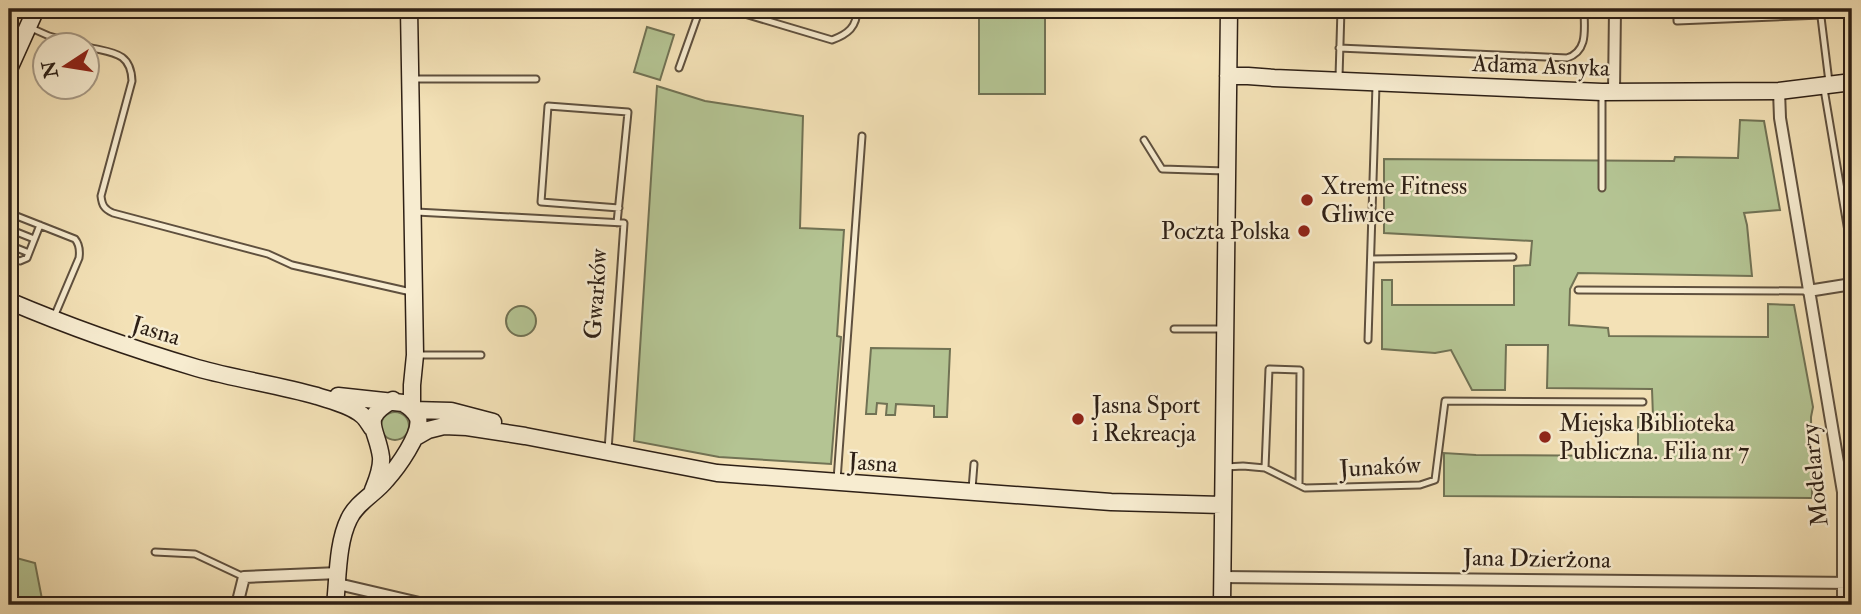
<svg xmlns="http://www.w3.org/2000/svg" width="1861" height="614" font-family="'IM FELL Double Pica',serif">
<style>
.green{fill:#b4c493;stroke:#717254;stroke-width:2}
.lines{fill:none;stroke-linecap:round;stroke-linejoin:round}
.lane-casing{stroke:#5f503e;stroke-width:9}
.street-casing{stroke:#5f503e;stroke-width:14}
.secondary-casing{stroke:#2e2016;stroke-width:19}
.lane{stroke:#f7ecd0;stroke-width:5}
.street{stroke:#f7ecd0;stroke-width:10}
.secondary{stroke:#f7ecd0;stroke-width:16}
.poi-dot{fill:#8f2418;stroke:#f7ecd0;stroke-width:2.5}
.labels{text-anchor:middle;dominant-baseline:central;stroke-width:5;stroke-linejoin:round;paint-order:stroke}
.street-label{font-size:24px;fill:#2e2016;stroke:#f7ecd0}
.poi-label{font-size:24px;fill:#2e2016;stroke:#f7ecd0;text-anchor:start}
</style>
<rect width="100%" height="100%" fill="#f3e1b6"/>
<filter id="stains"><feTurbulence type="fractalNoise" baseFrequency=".00286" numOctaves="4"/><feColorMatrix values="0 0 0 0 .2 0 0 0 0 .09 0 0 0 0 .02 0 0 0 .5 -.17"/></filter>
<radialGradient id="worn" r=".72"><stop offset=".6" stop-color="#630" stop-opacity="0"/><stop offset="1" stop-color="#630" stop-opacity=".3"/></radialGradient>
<!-- green -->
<path class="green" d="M979,11h66v83h-66z
M647,27l27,8 -14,45 -26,-8z
M657,86l48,15 98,15 -3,112 44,2 -7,106 4,1 -10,127 -112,-7 -85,-16z
M1740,120l24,1 16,89 -36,3 3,12 5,51 -174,-3 -8,16 -1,36 39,3 1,8 159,1v-33l26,1 19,102 -2,10 1,81 -368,-2v-43l32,2 162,1v-39h15l-1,-28 -105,-1 1,-43h-42l-1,45h-33l-21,-40 -16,3 -53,-4v-69h10v25h122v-39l16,-1 2,-24 -148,-8v-74l290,2 1,-4 63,1z
M506 321a15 15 0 1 1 30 0a15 15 0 1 1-30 0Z
M871,348l79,1 -3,68h-13v-11l-38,-2 -1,11h-9l1,-11 -10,-1 -1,11h-10z
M381 426a14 14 0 1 1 28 0a14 14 0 1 1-28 0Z
M9,556l26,7 7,36 -8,6h-25z"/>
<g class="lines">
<!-- lane casing -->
<g class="lane-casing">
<path id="lane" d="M728,9l104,31c16,-6 25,-13 25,-31
M1677,9v12l144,-6 31,-4
M1820,9l9,73
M31,28l18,8 35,10
M88,47c23,6 43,4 44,34l-31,115c1,9 3,13 12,17l155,41 24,11 119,27
M1339,48l228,10c22,-7 17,-30 17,-49
M679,68l21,-59
M1339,77l2,-68
M414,79h122
M1824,89l28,166
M1144,140l18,29 64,2
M1602,188v-93
M416,212l208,11 -16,227
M9,213l66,26c5,6 5,12 4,19l-25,59
M617,223l11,-111 -80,-6 -7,96 78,6
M9,229l25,10
M9,245l20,8
M9,258l11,3 7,-3 13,-33
M1371,259l142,-2
M1578,290l230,1
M1174,329h48
M1368,340l8,-255
M418,355h63
M1226,467l17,-1 22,2 40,20 115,-3 15,-5 10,-79 198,1
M1265,468l4,-99 31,1 -1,115
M837,480l25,-344
M972,489l2,-25
M155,552l40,2 49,23"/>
</g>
<!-- street casing -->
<g class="street-casing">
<path id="street" d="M1614,91l1,-82
M1779,91l1,27 63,374v113
M1808,291l44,-7
M1222,577l630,6
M338,584l90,21
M237,605l7,-28 95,-4"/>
</g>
<!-- secondary casing -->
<g class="secondary-casing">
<path id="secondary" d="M409,9l6,346 -3,30v24
M9,69l27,-60
M1228,76h20l26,2 328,14 177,-1 73,-9
M9,301c61,26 124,48 188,67 39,11 81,17 120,28 15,5 33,9 45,19 4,3 7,9 10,13
M413,410l38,1 42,11
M414,438l14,-8 16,-4 23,1 58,9 192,37 394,29 111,3
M373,490c4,-10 9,-21 8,-33 -4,-30 -22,-38 12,-57
M335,605c3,-26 2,-62 14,-86 8,-17 26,-25 37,-39 11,-12 36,-46 32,-62 -3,-7 -8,-11 -15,-15l-65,-7
M1222,605l7,-596"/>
</g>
<!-- lane -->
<use href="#lane" class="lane"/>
<!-- street -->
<use href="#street" class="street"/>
<!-- secondary -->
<use href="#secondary" class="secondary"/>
</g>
<!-- markers -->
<g class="poi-dot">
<circle cx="1307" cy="200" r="7"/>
<circle cx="1304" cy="231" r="7"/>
<circle cx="1078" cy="419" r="7"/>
<circle cx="1545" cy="437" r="7"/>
</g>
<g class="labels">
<!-- street labels -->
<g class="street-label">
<text transform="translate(1541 66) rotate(2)">Adama Asnyka</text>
<text transform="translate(596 294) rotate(-86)">Gwarków</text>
<text transform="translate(156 331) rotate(17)">Jasna</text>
<text transform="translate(873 463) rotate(4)">Jasna</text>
<text transform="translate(1380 467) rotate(-3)">Junaków</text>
<text transform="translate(1815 475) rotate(-96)">Modelarzy</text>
<text transform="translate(1537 559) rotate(1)">Jana Dzierżona</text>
</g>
<!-- poi labels -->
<g class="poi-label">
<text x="1321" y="186">Xtreme Fitness<tspan x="1321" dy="28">Gliwice</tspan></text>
<text x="1290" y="231" text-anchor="end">Poczta Polska</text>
<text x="1092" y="405">Jasna Sport<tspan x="1092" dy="28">i Rekreacja</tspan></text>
<text x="1559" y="423">Miejska Biblioteka<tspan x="1559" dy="28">Publiczna. Filia nr 7</tspan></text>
</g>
</g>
<!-- margin -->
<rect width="1861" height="614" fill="none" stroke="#f3e1b6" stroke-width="35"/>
<rect x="10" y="10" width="1840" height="593" fill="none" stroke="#2e2016" stroke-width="3.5"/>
<rect x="18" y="18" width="1826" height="579" fill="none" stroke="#2e2016" stroke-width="2"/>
<!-- north arrow -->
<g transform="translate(66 66) rotate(258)"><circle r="33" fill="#f7ecd0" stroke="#a79a86" stroke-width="2"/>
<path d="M0-5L12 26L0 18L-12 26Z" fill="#8f2418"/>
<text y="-10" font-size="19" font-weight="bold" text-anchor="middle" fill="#2e2016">N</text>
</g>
<rect width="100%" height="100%" filter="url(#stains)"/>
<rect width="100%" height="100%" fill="url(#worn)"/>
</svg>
